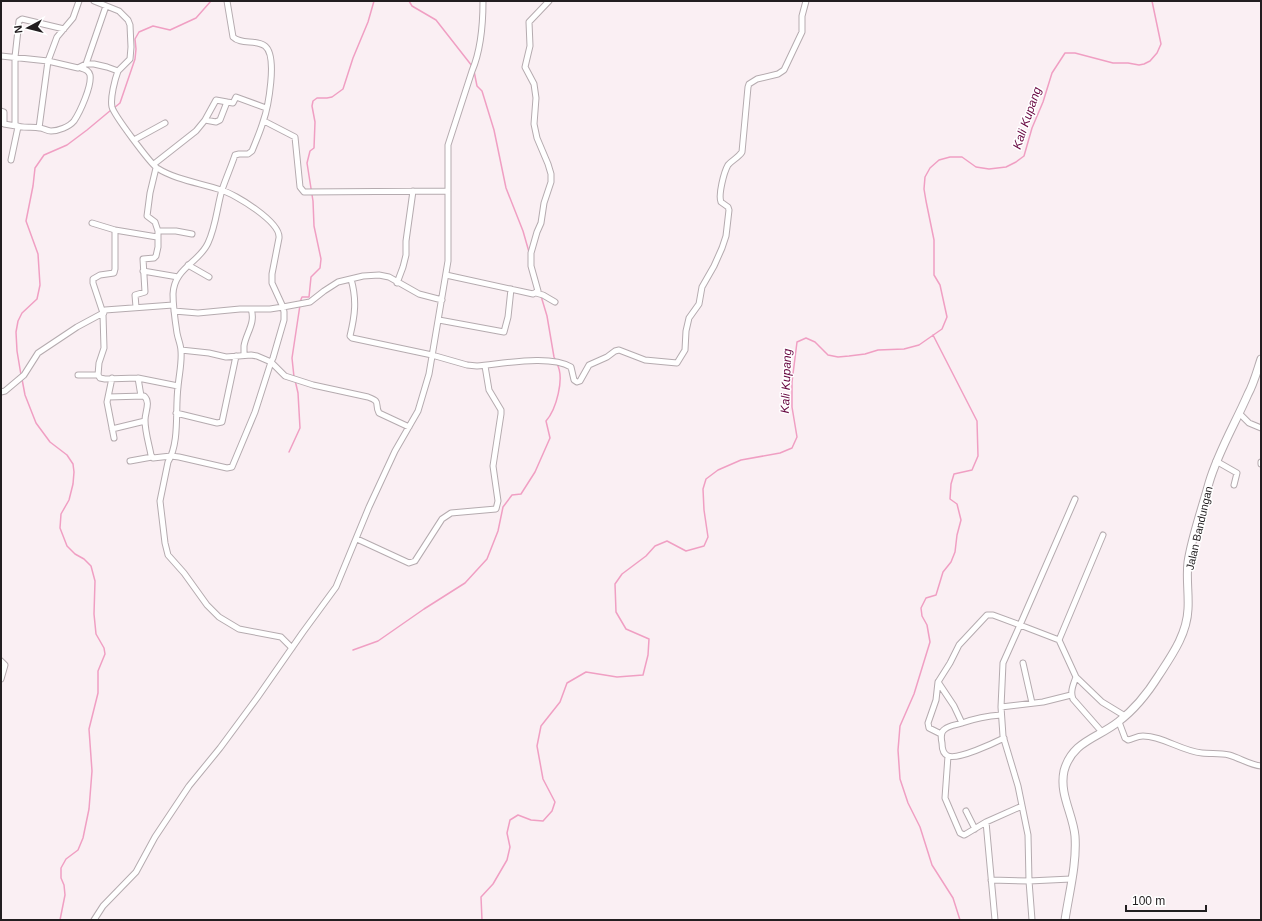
<svg xmlns="http://www.w3.org/2000/svg" width="1262" height="921" font-family="Helvetica,sans-serif">
<style>
.lines{fill:none;stroke-linecap:round;stroke-linejoin:round}
.stream{stroke:#f09fc3;stroke-width:1.5}
.minor-casing{stroke:#b5abaf;stroke-width:7}
.major-casing{stroke:#b5abaf;stroke-width:9}
.minor{stroke:#fff;stroke-width:5}
.major{stroke:#fff;stroke-width:7}
.labels{text-anchor:middle;dominant-baseline:central;stroke-width:3;stroke-linejoin:round;paint-order:stroke}
.street-label{font-size:11px;fill:#221e20;stroke:#fff}
.water-label{font-size:12px;font-style:italic;fill:#670640;stroke:#fff}
</style>
<rect width="100%" height="100%" fill="#faeff3"/>
<g class="lines">
<!-- stream -->
<path class="stream" d="M409,1l3,5 24,14 36,46
M474,71l3,15 5,5 12,39 12,58 17,43 6,21
M114,108l6,-5 15,-44 1,-10 -1,-10 4,-7 14,-6 17,4 26,-12 15,-17
M541,296l6,20 7,41 2,4
M300,302l2,-5h7l2,-20 9,-9 1,-9 -7,-33 -1,-25 -6,-38 3,-12 4,-3 1,-26 -3,-16 1,-5 4,-3h10l5,-1 11,-8 10,-31 15,-36 6,-21
M933,335l44,86 1,35 -6,14 -18,4 -3,10 -1,15 7,5 4,16 -4,15 -2,17 -4,10 -8,10 -7,23 -10,3 -5,10 1,8 5,9 3,17 -16,52 -14,32 -2,24 2,29 8,24 12,24 12,38 21,33 7,22
M21,375l-4,-24 -1,-19 2,-11 4,-8 15,-14 3,-14 -2,-31 -12,-33 7,-35 2,-18 9,-13 23,-10 20,-15 24,-20
M294,377l-2,-19 8,-53
M22,379l3,16 11,28 14,19 17,13 6,9 1,8 -1,12 -4,16 -8,14 -1,14 7,18 8,8 9,5 7,7 4,15 -1,33 2,20 8,14 1,6 -7,17v22l-9,36 3,42 -3,38 -6,29 -5,12 -12,9 -5,9v10l3,7 1,10 -5,25
M289,452l11,-24 -2,-35 -3,-13
M353,650l25,-9 46,-32 41,-26 22,-24 11,-28 5,-24 9,-12 9,-1 14,-22 15,-34 -4,-17c10,-11 19,-43 11,-57
M482,920l-1,-23 12,-13 14,-24 3,-13 -3,-14 3,-13 8,-5 13,5 12,1 9,-10 3,-9 -12,-23 -6,-33 4,-20 19,-24 7,-19 19,-11 31,5 26,-2 5,-20 1,-16 -23,-10 -10,-17 -1,-28 7,-10 24,-18 9,-10 12,-5 19,10 18,-5 4,-9 -4,-27 -1,-21 3,-10 12,-9 23,-10 39,-7 12,-5 5,-11 -5,-30v-25l5,-40 9,-4 9,4 13,13 10,2 11,-1 16,-2 13,-4 26,-1 15,-4 23,-16 5,-12 -7,-32 -6,-10v-35l-8,-39 -2,-12 1,-12 5,-9 9,-8 11,-3h12l14,10 13,2 17,-2 10,-5 8,-6 8,-28 11,-26 9,-29 13,-20h10l38,10h15l11,2 5,-1 6,-3 7,-8 4,-9 -9,-43"/>
<!-- minor casing -->
<g class="minor-casing">
<path id="minor" d="M94,1l25,10 9,9 2,5 1,22 -1,12 -12,12
M227,1l6,36c8,8 23,2 32,9 13,10 3,62 -2,76 -3,10 -7,19 -11,29l-4,3h-9l-4,1c-4,12 -9,23 -13,35 -5,17 -6,36 -14,53 -9,20 -34,25 -35,51 0,13 2,26 4,39 1,6 4,12 4,18 1,12 -2,24 -3,36 -3,23 2,55 -10,75l-8,39 5,42 3,12 16,18 23,32 12,12 20,12 42,8 11,11
M64,29l-42,-10 -3,2 -4,36v68c7,4 17,1 25,3 3,0 7,3 11,3 7,0 18,-4 23,-10 6,-9 18,-35 16,-46 -1,-4 -5,-6 -9,-7
M1,56l47,5 30,7 8,-4h8l13,3 11,4c-3,8 -8,27 -6,36 2,8 38,56 45,61 19,12 43,15 64,22 14,4 60,32 58,48l-7,36v9l11,24 1,5v8l-11,38 -2,4 -16,50 -23,55 -5,1 -48,-11 -8,-1 -18,2 -2,-3c-2,-11 -6,-23 -6,-35 0,-8 6,-18 -1,-24l-36,1
M86,64l20,-58
M1,111l3,1v12l12,2
M205,120l11,-20 11,2
M264,121l31,16 5,50 4,5 144,-1
M39,128l9,-67 9,-24 16,-19 6,-17
M134,140l31,-17
M11,160l7,-33
M154,164l42,-33 9,-11 11,2 4,-2 7,-18 6,1 3,-6 30,11
M156,168l-6,25 -3,23 8,6 3,9h18l16,3
M92,223l23,7 42,7
M188,265l21,12
M143,271l35,6
M446,275l87,19 5,-3 -7,-25v-13l6,-21 4,-9 3,-20 7,-21v-8l-3,-10 -11,-26 -3,-14 2,-26 -2,-14 -9,-17 5,-21 -1,-24 20,-21
M351,279c6,21 4,36 -1,57l2,2 80,17 35,10 10,1c25,-2 73,-12 94,1l3,13 3,2 3,-1 9,-16 18,-8 8,-6 4,-1 26,10 32,3 8,-13 1,-19 3,-13 10,-14 3,-17 12,-21 8,-18 4,-12 3,-26 -1,-3 -7,-5c-3,-7 3,-30 7,-37 4,-5 10,-7 14,-13l6,-65 1,-3 8,-5 21,-5 6,-4 18,-38v-16l4,-15
M397,283l6,-16 3,-12v-14l7,-50
M536,293l7,2 12,7
M173,305l-68,5 -2,5 1,33 -5,15 -1,12 2,3 5,1 33,-1 40,8
M136,307l-1,-12 10,-3 -2,-33 11,-1 2,-2 2,-9v-16
M174,311l24,2 42,-4h30l13,-2 27,-5 14,-11 14,-9 25,-6 16,-1 10,2 30,17 23,6
M439,320l65,12 4,-15 3,-28
M181,350l28,3 17,4 25,-2 6,1 14,6 14,14 28,9 55,12c14,5 6,7 11,16l30,14
M244,355c0,-3 0,-6 0,-9 2,-13 12,-23 7,-37
M78,375h20
M112,378l-5,24 7,36
M138,378l3,18
M1,392l4,-1 19,-16 14,-22 39,-26 26,-14 -10,-30v-4l7,-4 14,-2 1,-4v-39
M176,413l41,10 5,-1 14,-66
M1239,413l10,10 12,5
M112,429l33,-8
M130,461l22,-4
M1216,461l21,12 -3,12
M1261,462v2
M1075,499l-55,126 39,15 17,37 26,25 23,14
M357,539l52,24 6,-2 27,-42 9,-6 45,-4 2,-8 -5,-35 8,-52v-4l-12,-20 -4,-24
M1059,640l44,-105
M1,661l4,4 -4,14
M1023,663l9,40
M1076,677c-3,8 -6,15 -3,22l29,33
M938,682l-2,18 -8,23 1,5 12,6
M1001,707l42,-5 28,-7
M1001,715c-14,1 -25,3 -39,8 -5,2 -12,2 -17,6 -5,3 -4,9 -3,14 0,5 1,11 6,13 10,4 46,-13 56,-18
M1119,722l6,16 3,2c5,-1 9,-4 15,-4 20,0 38,15 59,17 9,1 18,0 27,2 11,3 21,10 32,11
M962,723l-8,-17 -16,-24 12,-19 9,-18 28,-30h6l27,10 -17,38 -2,44 2,29 15,50 10,49 1,46 3,39
M948,756l-3,42 15,35 4,2 2,-1 20,-12
M966,811l9,18
M991,880l38,1 42,-2
M94,920l9,-14 33,-34 19,-35 34,-51 31,-38 37,-50 46,-66 33,-45 33,-80 26,-56 23,-40 11,-37 19,-113v-116l24,-74c9,-21 11,-47 11,-70
M995,920l-9,-98 36,-16"/>
</g>
<!-- major casing -->
<g class="major-casing">
<path id="major" d="M1065,920c4,-27 12,-56 10,-84 -2,-22 -16,-42 -11,-65 8,-30 34,-33 54,-49 16,-12 31,-31 41,-47 13,-20 28,-41 29,-66 1,-15 -2,-31 0,-47 4,-26 14,-53 21,-79 9,-31 26,-59 39,-89 6,-11 9,-23 13,-35"/>
</g>
<!-- minor -->
<use href="#minor" class="minor"/>
<!-- major -->
<use href="#major" class="major"/>
</g>
<g class="labels">
<!-- street labels -->
<g class="street-label">
<text transform="translate(1199 528) rotate(-77)">Jalan Bandungan</text>
</g>
<!-- water labels -->
<g class="water-label">
<text transform="translate(1027 118) rotate(-71)">Kali Kupang</text>
<text transform="translate(786 381) rotate(-88)">Kali Kupang</text>
</g>
</g>
<!-- border -->
<rect width="1262" height="921" fill="none" stroke="#221e20" stroke-width="4"/>
<!-- north arrow -->
<g transform="translate(28 28) rotate(263)" stroke="#ffffff" stroke-width="3" paint-order="stroke">
<path d="M0-3L7 15L0 10L-7 15Z" fill="#221e20"/>
<text y="-6" font-size="11" font-weight="bold" text-anchor="middle" fill="#221e20">N</text>
</g>
<!-- scale -->
<path d="M1126 905v6h80v-6" fill="none" stroke="#221e20" stroke-width="2"/>
<text x="1132" y="905" font-size="12" fill="#221e20" stroke="#ffffff" stroke-width="3" paint-order="stroke">100 m</text>
</svg>
